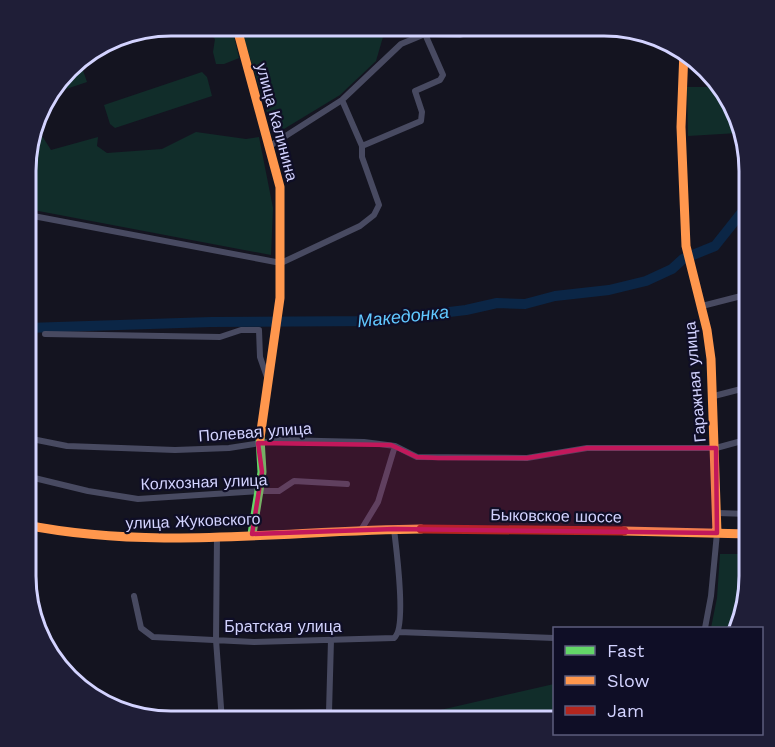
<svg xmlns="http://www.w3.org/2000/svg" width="775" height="747" font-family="'Work Sans',sans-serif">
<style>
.green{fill:#112d2a}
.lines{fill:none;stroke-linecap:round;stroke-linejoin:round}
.river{stroke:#0b2646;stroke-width:10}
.street{stroke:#484a61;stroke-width:6}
.fast{stroke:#63d668;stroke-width:9}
.slow{stroke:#ff974d;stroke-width:9}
.jam{stroke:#b3261e;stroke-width:9}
.marked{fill:#c2185b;fill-opacity:0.2;stroke:#c2185b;stroke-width:4.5;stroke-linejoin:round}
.labels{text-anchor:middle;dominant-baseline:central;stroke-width:4.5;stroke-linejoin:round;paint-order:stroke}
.street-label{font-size:16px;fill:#d3d3ff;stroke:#0f0e26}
.water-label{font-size:18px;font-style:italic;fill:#61c8ff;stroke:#0f0e26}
.rim{fill:none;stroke:#d3d3ff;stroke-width:3}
</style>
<rect width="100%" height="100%" fill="#141420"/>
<!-- green -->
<path class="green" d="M385,30l-9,31 -36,34 -66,40 -32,-103z
M208,32h25l6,26 -15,6h-8l-3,-12 2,-13z
M79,59l8,23 -39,13 27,-34z
M202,72l5,5 5,19 -97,32 -5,-4 -6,-19z
M687,87h34l17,46 -50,3z
M35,125l16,25 47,-13 -1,9 10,7 55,-4 34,-17 50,7 13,-2 14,71 -2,47 -243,-46v-66z
M720,554h29v31l-11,43h-27l6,-30z
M554,684v37h-126l8,-10z"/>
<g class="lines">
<!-- river -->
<path class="river" d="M27,328l184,-6 163,-1 92,-11 31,-7 28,1 30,-8 54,-6 37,-9 26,-12 11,-10 32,-13 27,-34 7,-4"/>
<!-- street -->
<path class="street" d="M270,146l72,-46 59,-56 24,-10 35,1 19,-6
M362,146l59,-25 1,-9 -7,-21 25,-11 3,-5 -18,-41
M28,215l253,48 79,-37 14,-11 5,-10 -17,-48v-11l-20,-46
M702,306l47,-12
M45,334l175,3 21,-7h18l1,27 7,20
M714,396l35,-9
M27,438l40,8 108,4 54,-2 50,-8 85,2 31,4 22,11 110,1 60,-10h129l33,-9
M26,476l62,15 50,8 121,-8h20l15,-10 53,3
M717,513l32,1
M361,530l17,-28 17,-56
M217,537l-1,103 6,81
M134,596l7,32 12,9 101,5 140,-4c13,-9 2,-92 0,-109
M705,628l6,-32 6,-63
M399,632l155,6
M281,721l10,-8 38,-1 2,-72"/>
<!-- fast -->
<path class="fast" d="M252,534l10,-62 -2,-34"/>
<!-- slow -->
<path class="slow" d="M238,32l42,155v111l-20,140
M684,51l-3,76 5,119 21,84 4,29 6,174
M26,525c131,26 263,5 395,4
M624,531l125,3"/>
<!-- jam -->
<path class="jam" d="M421,529l203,2"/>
</g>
<!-- marked area -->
<path class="marked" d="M258,443l133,2 26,12 21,1h89l60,-10h129l1,85 -323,-4 -142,5 10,-62z"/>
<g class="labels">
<!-- street labels -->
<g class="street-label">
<text transform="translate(277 122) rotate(75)">улица Калинина</text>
<text transform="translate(695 382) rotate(-95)">Гаражная улица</text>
<text transform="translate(255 432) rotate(-4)">Полевая улица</text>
<text transform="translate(204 482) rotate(-2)">Колхозная улица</text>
<text transform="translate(556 516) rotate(1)">Быковское шоссе</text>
<text transform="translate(193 521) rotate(-2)">улица Жуковского</text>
<text x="283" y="626">Братская улица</text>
</g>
<!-- water labels -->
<g class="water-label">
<text transform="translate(403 316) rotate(-6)">Македонка</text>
</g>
</g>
<!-- crop -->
<path d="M0 0H775V747H0ZM171 36H604A135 135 0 0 1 739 171V576A135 135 0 0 1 604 711H171A135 135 0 0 1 36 576V171A135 135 0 0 1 171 36Z" fill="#1f1e37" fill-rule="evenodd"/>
<path class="rim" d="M171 36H604A135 135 0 0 1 739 171V576A135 135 0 0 1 604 711H171A135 135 0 0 1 36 576V171A135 135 0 0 1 171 36Z"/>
<!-- legend -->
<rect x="553" y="627" width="210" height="108" fill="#0f0e26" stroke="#5d5d7d" stroke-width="1.5"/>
<rect x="565" y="646" width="30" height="9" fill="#63d668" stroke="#5d5d7d" stroke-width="1.5"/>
<text x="607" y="657" font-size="18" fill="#d3d3ff">Fast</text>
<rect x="565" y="676" width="30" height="9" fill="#ff974d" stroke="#5d5d7d" stroke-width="1.5"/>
<text x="607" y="687" font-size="18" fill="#d3d3ff">Slow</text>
<rect x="565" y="706" width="30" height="9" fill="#b3261e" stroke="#5d5d7d" stroke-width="1.5"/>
<text x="607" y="717" font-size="18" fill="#d3d3ff">Jam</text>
</svg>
